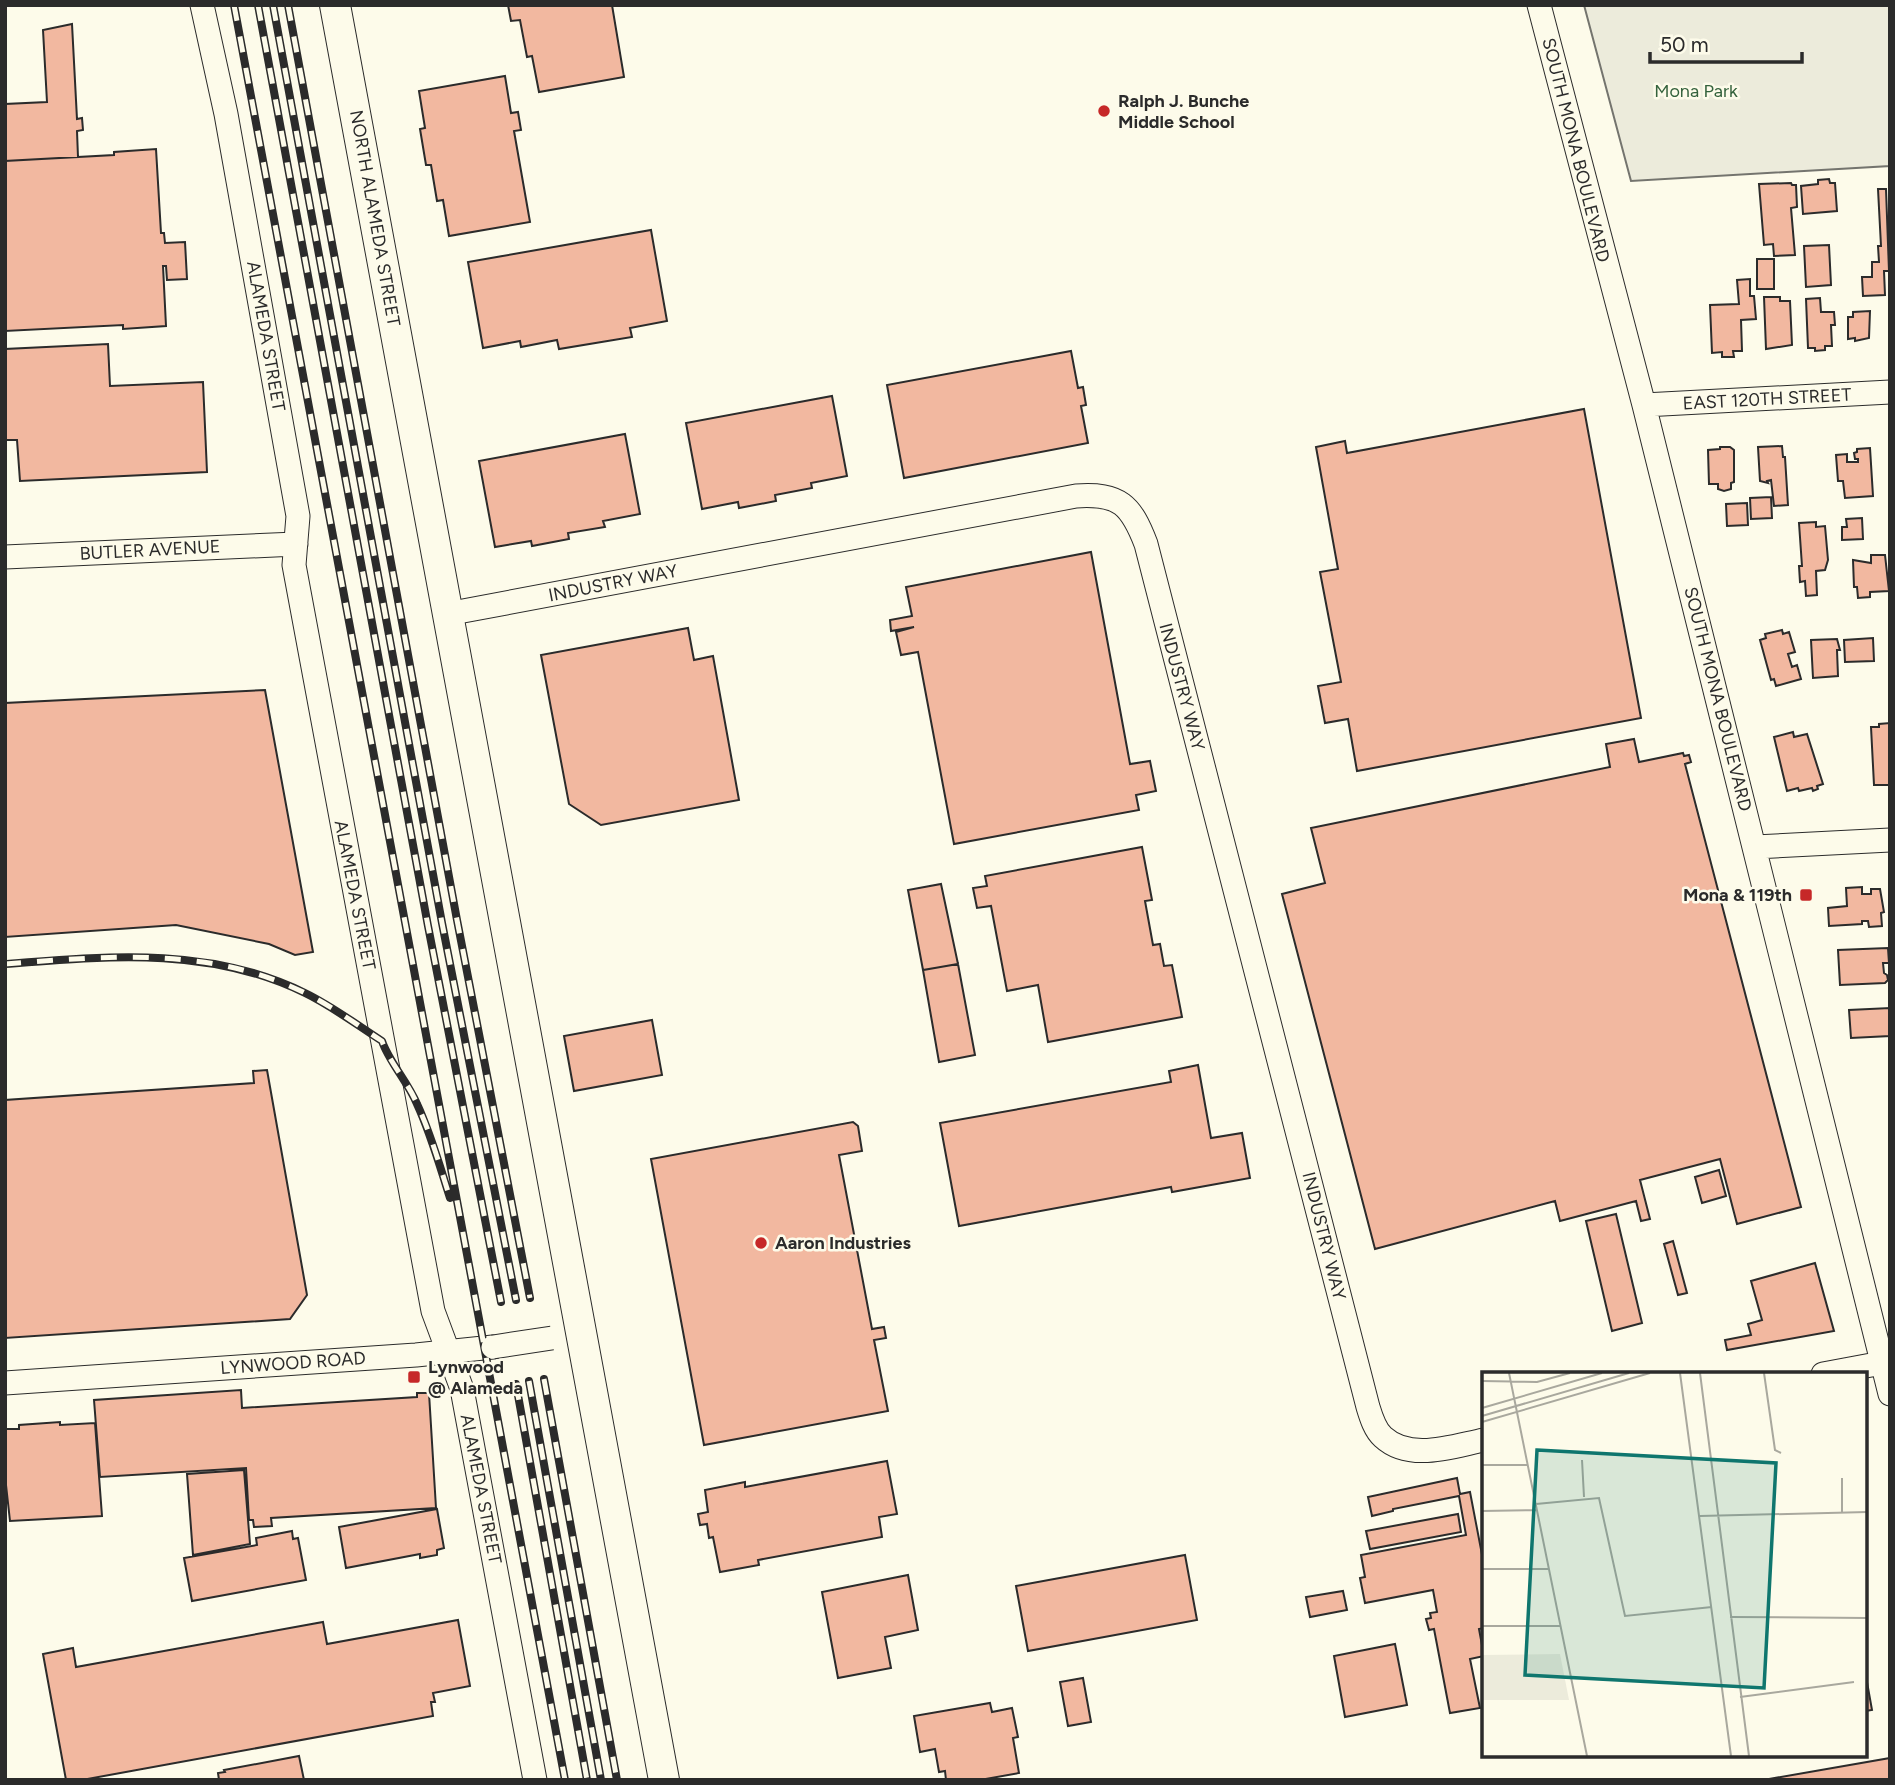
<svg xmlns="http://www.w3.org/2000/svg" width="1895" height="1785" font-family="Figtree,sans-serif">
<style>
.green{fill:#ecebdb;stroke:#74746e;stroke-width:2}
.building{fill:#f2b8a0;stroke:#2b2b2b;stroke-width:2}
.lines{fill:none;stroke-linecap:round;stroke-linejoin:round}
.minor-casing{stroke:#2b2b2b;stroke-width:25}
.major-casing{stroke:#2b2b2b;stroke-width:32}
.minor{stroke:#fdfbea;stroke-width:23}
.major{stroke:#fdfbea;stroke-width:30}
.rail-casing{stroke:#2b2b2b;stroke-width:8}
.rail{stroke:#fdfbea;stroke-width:5;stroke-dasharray:16;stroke-linecap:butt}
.minor-bridge-casing{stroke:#2b2b2b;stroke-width:25;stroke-linecap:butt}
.minor-bridge{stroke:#fdfbea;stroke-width:23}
.poi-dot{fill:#c62828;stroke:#fdfbea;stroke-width:2.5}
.labels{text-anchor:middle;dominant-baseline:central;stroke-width:5;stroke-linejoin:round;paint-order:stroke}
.park-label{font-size:18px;fill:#34623c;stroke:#fdfbea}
.poi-label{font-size:18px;font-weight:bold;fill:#2b2b2b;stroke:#fdfbea;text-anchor:start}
.street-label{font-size:18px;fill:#2b2b2b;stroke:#fdfbea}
.inset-road{fill:none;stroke:#a9a89e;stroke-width:2}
.view{fill:#0f766e;fill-opacity:0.15;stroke:#0f766e;stroke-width:3.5}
.inset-edge{fill:none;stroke:#2b2b2b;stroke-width:3.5}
</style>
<rect width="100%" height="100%" fill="#fdfbea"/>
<!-- green -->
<path class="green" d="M1584,5h306v161l-259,15z"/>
<!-- building -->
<path class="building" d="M508,5h104l12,72 -85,15 -7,-36 -5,1 -7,-37 -9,1z
M72,24l5,95 5,-1 1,12 -6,1 1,26 -73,4v-57l42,-2 -4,-72z
M505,76l6,37 7,-1 3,18 -7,1 16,91 -81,14 -6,-36 -6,1 -6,-36h-5l-6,-36 5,-1 -6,-37z
M156,149l5,84h3l1,10 20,-1 2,37 -20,1 -1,-14h-3l3,60 -43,3v-4l-118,6v-170l109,-6v-3z
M1829,179l1,4h5l2,28 -34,3 -2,-28 17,-2v-4z
M1791,183l1,2h4l1,22 -6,1 4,47 -21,1 -1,-12 -9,1 -5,-61z
M1878,189h8l3,82h-5l1,24 -22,1 -1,-19h10v-15h7l-1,-16h3z
M651,230l16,91 -37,7 2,9 -73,12 -2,-9 -36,7 -1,-6 -37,7 -15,-86z
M1829,245l2,40 -25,2 -2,-41z
M1757,259h17v30h-17z
M1750,279v17h4l2,23 -15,1 1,31h-9l1,6h-12v-5l-10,1 -2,-48 29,-1 -2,-24z
M1764,297h16v4h10l2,44 -26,4z
M1820,298l1,14h13l1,13h-4l1,21h-7v4l-10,1v-3h-7l-2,-49z
M1870,311l-1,27 -14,3v-3l-7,1v-22h5v-5z
M108,344l2,42 93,-4 4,90 -187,9 -3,-41h-12v-91z
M1071,351l7,37 5,-1 3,18 -5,1 7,37 -184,35 -17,-93z
M832,396l15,80 -36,7 1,5 -37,7 1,6 -37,7 -1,-6 -36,7 -16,-86z
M1584,409l57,309 -284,53 -9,-52 -23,4 -7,-37 23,-4 -21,-110 18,-3 -22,-122 29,-6 2,12z
M625,434l15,80 -37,7 2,6 -37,6 1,6 -37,7 -1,-5 -36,6 -16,-86z
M1782,446l1,11h2l3,48 -14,1 -3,-26 -4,1 1,2 -8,-2 -2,-34z
M1720,447h10l4,3v32l-3,1v6l-7,2 -6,-2v-5h-9l-1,-34 12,-1z
M1870,448l3,48 -28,2 -2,-17h-5l-2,-26 11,-1v8h11v-3h-3l-1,-6 3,-1v-3z
M1771,497l1,21 -21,1 -1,-21z
M1747,503l1,22 -21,1 -1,-22z
M1862,518l1,21 -21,1v-13h5l-1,-8z
M1816,522v5l9,-1 3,34 -3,10 -9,1 1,24 -11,1 -1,-15 -5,1 -1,-16h3l-3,-43z
M1091,552l39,212 20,-3 6,30 -20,4 3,15 -185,34 -36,-192 -17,3 -5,-23 18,-5 -23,4 -1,-11 22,-4 -6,-29z
M1871,555h14l4,36 -19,1v5l-12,1 -1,-11h-3l-1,-27 18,3z
M688,628l6,32 19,-4 26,144 -138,25 -32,-21 -28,-149z
M1782,630l1,4 6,-2 6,20 -7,2 4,13 5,-2 4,14 -25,7 -2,-7 -3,1 -11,-40 6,-2 -1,-4z
M1873,638l1,23 -29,1 -1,-22z
M1837,639l3,11h-3l1,26 -25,2 -2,-38z
M265,690l48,262 -18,3 -26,-11 -93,-19 -171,12v-234z
M1890,723v62h-16l-3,-58h8v-3z
M1793,732l1,5 13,-3 16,50 -6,2 1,3 -5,2 -1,-3 -13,3 -1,-3 -11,3 -13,-54z
M1634,739l5,23 44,-9 1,3 5,-1 2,7 -6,2 116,443 -64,17 -17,-65 -80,21 10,39 -9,2 -5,-20 -76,20 -5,-20 -180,48 -93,-355 43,-11 -14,-55 299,-61 -4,-23z
M1142,847l10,53 -7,1 8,44 7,-1 4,22 8,-1 10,52 -134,25 -10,-57 -31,6 -16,-85 -14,2 -4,-20 14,-2 -2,-10z
M941,884l17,80 -35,6 -15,-80z
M1862,887v7h9v-5h9l4,23 -3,1 1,13 -13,1 -1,-6h-6v3l-33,2 -1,-18 19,-2 -1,-18z
M1888,948l1,15h-6l1,10 3,2 1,5 -3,3 -45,2 -2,-35z
M958,964l17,91 -36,7 -16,-92z
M1890,1008v28l-39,2 -2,-28z
M652,1020l10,55 -88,16 -10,-55z
M1198,1065l13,73 31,-5 8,45 -78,14 -1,-5 -212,39 -19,-103 231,-41 -2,-11z
M267,1070l40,225 -17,24 -285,19v-238l249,-17 -1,-12z
M853,1122l5,4 4,25 -23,4 33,174 12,-2 2,11 -12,2 14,71 -184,34 -53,-286z
M1719,1170l7,26 -24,7 -7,-26z
M1616,1214l26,109 -30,8 -26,-110z
M1673,1241l14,52 -9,2 -14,-51z
M1815,1263l19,68 -107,19 -2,-10 26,-5 -3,-11 14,-4 -11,-39z
M241,1390l1,18 175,-11v-4h12l7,115 -165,10 1,8 -18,1 -1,-7h-4l-3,-52 -146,9 -6,-77z
M60,1422v3l35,-2 7,93 -92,5 -5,-45v-47h14v-4z
M887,1461l10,53 -18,3 3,20 -124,23 1,5 -39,7 -7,-35 -4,1 -2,-14 -7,1 -2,-11 10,-2 -3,-22 40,-8v5z
M244,1470l6,74 -57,11 -6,-81z
M1457,1478l3,16 10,-2 14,73v63l-5,1 5,27 -14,3 10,49 -30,5 -16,-84 -5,1 -3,-11 5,-1 -1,-5 7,-1 -4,-22 -68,13 -5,-25 5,-1 -4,-22 105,-20 -7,-39 -66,13v2l-21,5 -4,-19z
M437,1509l7,39 -7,2v5l-17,3v-4l-74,14 -7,-41z
M1458,1514l3,18 -91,17 -4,-18z
M292,1531l1,8 5,-1 8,42 -114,21 -8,-43 73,-13 -1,-7z
M1185,1555l12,65 -169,31 -12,-65z
M908,1575l10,55 -33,7 6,31 -53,10 -16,-86z
M1343,1591l4,19 -37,7 -4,-20z
M458,1620l12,66 -37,7 2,9h-4l2,14 -351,64h-16l-23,-126 30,-6 3,19 247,-45 4,22z
M1395,1644l12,61 -62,12 -11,-61z
M1865,1671l7,39 -7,1z
M1083,1678l8,44 -23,4 -8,-44z
M990,1703l2,9 20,-4 6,29 -5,1 6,35 -39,7h-34l-1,-9 -6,1 -4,-23 -15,3 -6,-36z
M299,1756l5,24h-85l-1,-7 7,-1 -1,-2z
M1890,1758v22l-121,-1z"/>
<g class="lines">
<!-- minor casing -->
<g class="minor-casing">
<path id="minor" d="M202,5l24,109 72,402 -4,49 139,746 29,78 73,391
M1539,5l105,400 246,989
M1644,405l246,-13
M5,557l291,-13
M447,614l629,-118c44,-3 55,9 70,48l222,863c3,10 7,23 15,30 27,25 70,9 101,3
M1755,847l135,-7
M1823,1374l59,-11
M5,1383l411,-28 77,-8"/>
</g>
<!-- major casing -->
<g class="major-casing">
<path id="major" d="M335,5l329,1775"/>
</g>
<!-- minor -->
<use href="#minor" class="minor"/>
<!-- major -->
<use href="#major" class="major"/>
<!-- rail casing -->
<g class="rail-casing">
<path id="rail" d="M234,5l331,1775
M258,5l170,921 73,376
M273,5l169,918 74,377
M288,5l169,915 73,378
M5,964c103,-8 205,-18 300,29 27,13 52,32 77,48 7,21 26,41 35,63 14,30 23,63 33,94
M544,1379l73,401
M529,1381l72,399
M516,1384l71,396"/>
</g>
<!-- rail -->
<use href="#rail" class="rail"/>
<!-- minor-bridge casing -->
<g class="minor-bridge-casing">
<path id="minor-bridge" d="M493,1347l59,-9"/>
</g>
<!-- minor-bridge -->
<use href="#minor-bridge" class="minor-bridge"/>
</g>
<!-- markers -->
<g class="poi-dot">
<circle cx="1104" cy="111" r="7"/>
<rect x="1799" y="888" width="14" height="14" rx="3.5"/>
<circle cx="761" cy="1243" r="7"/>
<rect x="407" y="1370" width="14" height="14" rx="3.5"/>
</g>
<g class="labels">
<!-- park labels -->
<g class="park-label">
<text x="1696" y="91">Mona Park</text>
</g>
<!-- poi labels -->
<g class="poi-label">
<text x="1118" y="101">Ralph J. Bunche<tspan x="1118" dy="21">Middle School</tspan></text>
<text x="1792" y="895" text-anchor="end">Mona &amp; 119th</text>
<text x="775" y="1243">Aaron Industries</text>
<text x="428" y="1367">Lynwood<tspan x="428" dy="21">@ Alameda</tspan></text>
</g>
<!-- street labels -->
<g class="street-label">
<text transform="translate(1576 150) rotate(76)">SOUTH MONA BOULEVARD</text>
<text transform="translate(375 218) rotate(80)">NORTH ALAMEDA STREET</text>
<text transform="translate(266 336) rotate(80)">ALAMEDA STREET</text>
<text transform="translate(1767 399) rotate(-3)">EAST 120TH STREET</text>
<text transform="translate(150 550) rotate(-3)">BUTLER AVENUE</text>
<text transform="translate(613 583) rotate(-11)">INDUSTRY WAY</text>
<text transform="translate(1182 687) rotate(75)">INDUSTRY WAY</text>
<text transform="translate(1718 699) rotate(76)">SOUTH MONA BOULEVARD</text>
<text transform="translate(355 895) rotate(79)">ALAMEDA STREET</text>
<text transform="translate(1324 1236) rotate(76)">INDUSTRY WAY</text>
<text transform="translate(293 1363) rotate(-4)">LYNWOOD ROAD</text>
<text transform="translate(481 1489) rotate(79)">ALAMEDA STREET</text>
</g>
</g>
<!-- overview -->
<g transform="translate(1482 1372)">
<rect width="385" height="385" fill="#fdfbea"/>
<path d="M78,282l9,46h-87v-45z" fill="#ecebdb"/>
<path class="inset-road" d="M27,1l78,383M198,1l51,383M218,1l49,383M282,1l11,77 6,3M0,9l55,1 33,-9M0,36l120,-35M0,44l147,-43M0,50l168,-49M100,88l2,37M0,93h46M54,132l63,-6 26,118 87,-9M0,139l55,-1M360,140v-34M218,144l167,-4M0,197h66M248,245l137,1M0,254h78M258,325l114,-15"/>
<path class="view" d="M55,78l239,13 -12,225 -239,-13z"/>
<rect width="385" height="385" class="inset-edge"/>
</g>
<!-- border -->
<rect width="1895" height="1785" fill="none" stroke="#2b2b2b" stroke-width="14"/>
<!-- scale -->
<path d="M1650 52v10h152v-10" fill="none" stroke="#2b2b2b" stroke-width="3.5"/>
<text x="1660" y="52" font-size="21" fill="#2b2b2b" stroke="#fdfbea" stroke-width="5" paint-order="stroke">50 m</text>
</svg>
